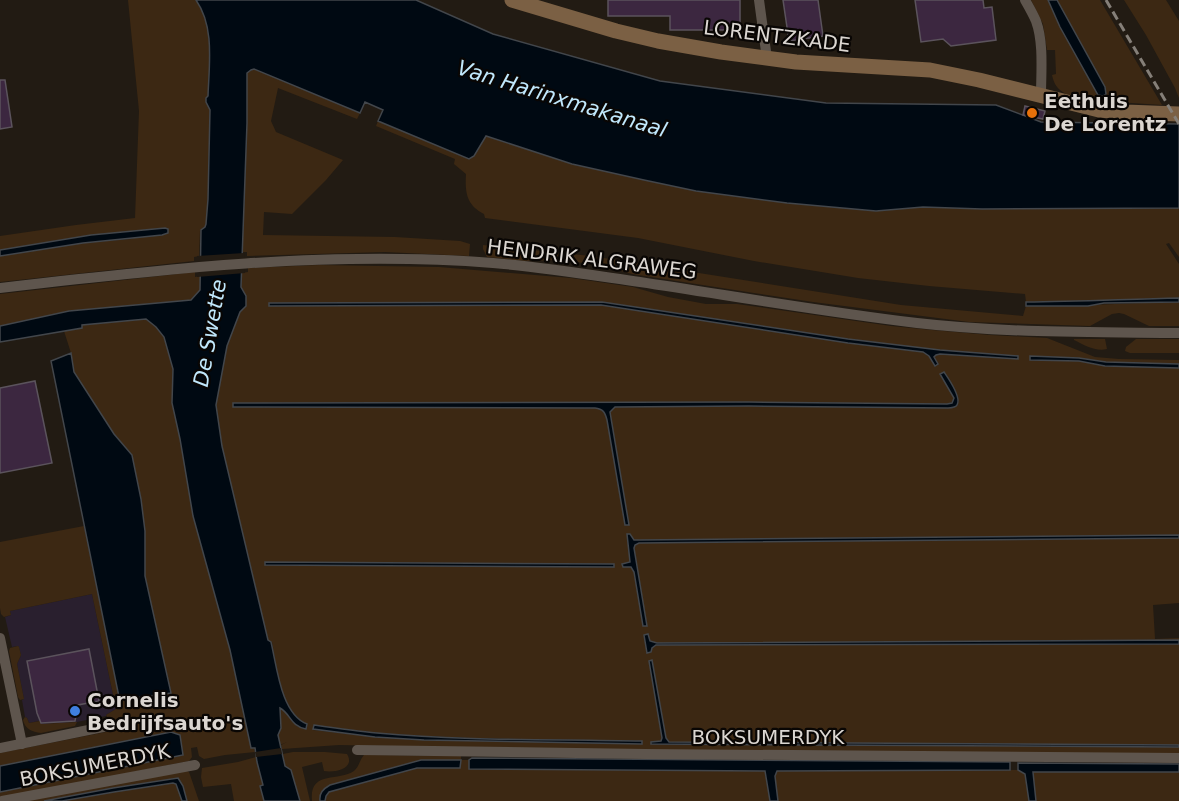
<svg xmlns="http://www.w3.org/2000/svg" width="1179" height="801" font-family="'DejaVu Sans',sans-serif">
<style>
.commercial{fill:#291f2e}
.green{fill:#3c2813;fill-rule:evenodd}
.water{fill:#000912;stroke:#42464b;stroke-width:1.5}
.pier{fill:#221b13}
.building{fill:#3c2740;stroke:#5b535c;stroke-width:1.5}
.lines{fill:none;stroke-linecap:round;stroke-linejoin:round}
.street{stroke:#5e554d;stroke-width:10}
.secondary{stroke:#7b6044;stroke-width:15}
.rail{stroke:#857f78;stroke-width:3;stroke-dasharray:9 4.5;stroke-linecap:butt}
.food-dot{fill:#e8710a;stroke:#090604;stroke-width:2}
.shop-dot{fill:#3f7fe0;stroke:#090604;stroke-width:2}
.labels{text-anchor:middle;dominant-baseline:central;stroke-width:4.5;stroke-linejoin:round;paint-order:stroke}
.street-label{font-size:20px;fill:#dbd6d1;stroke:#090604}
.poi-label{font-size:20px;font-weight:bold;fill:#dbd6d1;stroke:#090604;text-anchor:start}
.water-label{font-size:21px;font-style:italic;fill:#c1e8fc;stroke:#090604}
</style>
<rect width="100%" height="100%" fill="#221b13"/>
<!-- commercial -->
<path class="commercial" d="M92,594l24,115 -10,6v1l-29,6 -36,2 -2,-3 -10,2 -2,-5 -2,-1 -3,-17 2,-1 -7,-35 4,-9 -2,-7 -1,-2 -6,1 -7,-30 6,-2 -1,-4z"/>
<!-- green -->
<path class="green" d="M128,0h68c19,27 13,65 12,96l-2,2v4l4,8 -2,89 -2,25 -1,3 -5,3 -1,26 -5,1v4l-194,21v-26l83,-13 48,-4 20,-9 -60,5 -91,15v-14l76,-11 59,-7 4,-107z
M1031,0h17l12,27 38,68 4,1 3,-9 -48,-87h43l62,105 -61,-4 -35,-7c-9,-5 -12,-10 -14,-19l4,-1 -1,-24h-8l-4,-26z
M1124,0h42l13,21v77l-4,-10 -29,-53z
M254,69l106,44 -3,6 -79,-31 -7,33 5,11 67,28 -17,20 -34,34 -28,-2 -1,23 132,2 65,4 10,3 -1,12 -84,-4 -138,4v-4h-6l6,-129v-50z
M378,121l91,37 5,-2 11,-20 87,28 72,16 52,11 91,12 89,8 47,-4 59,2 197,-1v49l-10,-14 -3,1 13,20v34c-51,1 -102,4 -153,4l-1,-8 -96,-8 -71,-8 -104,-17 -116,-23 -153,-20 -1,-4c-18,-9 -19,-22 -18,-40l-12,-10 1,-5 -79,-33z
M483,245l108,11 310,49 122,11 3,-10c51,0 102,-3 153,-4v24h-30l-25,-12 -5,-1 -7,1 -22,12 -121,-4 -156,-20 -59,-9 -122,-19 -37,-10 -40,-4 -29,1 -39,-4 -4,-8z
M319,265l120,2 132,11 62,9 35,10 38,7h31l154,22 41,4 58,5 57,3 48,19 24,2 60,1v4l-73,-2 -27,-4 -49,-1v2l49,2 26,5 74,2v167l-540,5h-5l-4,-6h-3l3,28 -7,2v3h8l3,5 9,54 4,-1 -13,-77 1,-3 4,-2 540,-5v65l-26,2 2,34 24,-1v2l-522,3 -7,-2 -2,-7 -4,1 7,15 2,-4 3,-1 523,-1v101l-510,-3 -3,-4 -14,-78 -3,1 13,77 -1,3 -9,1v2l527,3v7l-533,-3 -307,-6 -57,4 -1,-4 6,-3 -7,3 -2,-10 3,-8 -1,-20c8,4 12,15 18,20l3,-6c-21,-17 -24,-54 -29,-79l-4,-2 -46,-194 -6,-41 11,-59 13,-34 6,-6v-10l-5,-8 1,-15 6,-1v-4zM503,302h99l246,37 92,11 78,6v3l-78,-5 -4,1 -2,3 -5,-2 -6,-4 -75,-9 -247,-38 -331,1 -1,-3zM952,393l7,9 -11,6 -199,-2 -134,1 -5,5 15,113 -18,-105c-2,-8 -4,-11 -12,-12l-362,-2v-3l516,-1 198,2c7,-2 7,-5 5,-11zM265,562l348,2h1l-349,1zM313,725l64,8 47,3 48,2 169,3 1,2 -218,-3 -49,-3 -62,-7z
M195,272v5l5,-1v14l-9,10 -122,11 -69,15v-32z
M147,319l9,8 8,11 9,31 -1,34 8,36 13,77 37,134 21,98 3,1 1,3 -30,3 -21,4 -5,-3 -2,-9 -6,1 1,9 -3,4 -189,37v-6l183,-37 -12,-23 -171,34v-13l111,-22 -2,-12 -3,-4 10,-6 -24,-115 -82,17 1,4 -7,2 -3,-3 -1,-6v-66l84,-16 35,171 52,-4 -26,-117v-45l-4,-32 -9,-44 -18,-21 -40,-62 -3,-19 -7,-22 18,-3v-3z
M1074,339h31l2,10c-11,3 -23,-4 -33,-9z
M1136,339h43v14h-49l-5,-2 1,-4z
M18,646l1,1 2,8 -4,9 7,35 -4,1 -2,-3 -9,-46 1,-3z
M25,717l2,1 2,5 11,-2 1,3 36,-2 -2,4 -34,7c-9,-1 -16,-4 -18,-13z
M293,752h32l22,2c9,15 -13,19 -23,17l-2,-9 -20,5 8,34h-10l-9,-31 -6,-3 -2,-13z
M364,755l97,1v4h8v9l296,2 5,30h-445l1,-5 3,-4 88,-24 44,-8h-40l-91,25c-6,4 -11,9 -10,16h-8c-3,-31 26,-19 42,-30 5,-4 6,-12 10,-16z
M256,757l7,28 -3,1 4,15h-30l-3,-17 -28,3 -2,-10 1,-9 36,-6z
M1018,770l7,4 4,27h-251l-4,-25 3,-5z
M187,771l2,1 10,29h-12l-4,-15 -11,-7 -128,22h-23z
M1032,772h147v29h-143z
M173,783l4,1 5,17h-120l52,-9z"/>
<!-- water -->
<path class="water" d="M196,0h220l77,34 167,47 166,22 170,2 45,17 138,2v84l-197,1 -59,-2 -47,4 -89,-8 -91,-12 -52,-11 -72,-16 -86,-28 -12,20 -5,3 -91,-38 5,-11 -18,-8 -5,11 -106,-44 -3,1 -4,3v50l-6,164 5,9v10l-6,6 -13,34 -11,59 6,41 46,194 3,2c6,25 10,72 36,82l-1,5c-16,-3 -15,-15 -26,-21l1,20 -3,7 7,31 6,4 9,31h-36l-4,-15 3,-1 -6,-23 -2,-14h-4l-21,-98 -37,-134 -13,-77 -8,-36 1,-34 -9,-32 -8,-10 -10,-8 -64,6v3l-82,14v-16l69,-15 122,-11 9,-10 1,-60 4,-3 1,-3 2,-25 2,-89 -4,-8v-4l2,-2c1,-31 7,-69 -12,-96z
M1048,0h9l48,87 1,7 -3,2 -5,-1 -38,-68z
M165,228l3,1v4l-6,2 -79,8 -83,13v-6l91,-15z
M1179,298v4l-75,1 -16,3h-62v-4c51,0 102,-3 153,-4z
M602,302l246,37 92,11 78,6v3l-78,-5 -4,1 -2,2 4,7 -3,2 -6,-10 -6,-4 -75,-9 -247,-38 -332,1v-3z
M71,353l3,19 40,62 18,21 9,44 4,32v45l26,117 -43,6 -9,-2 -68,-336z
M1030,356l49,2 27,4 73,2v4l-74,-2 -26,-5 -49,-1z
M944,372c4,6 18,25 13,33 -1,2 -6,3 -9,3l-199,-2 -134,1 -5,5 19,113h-4l-18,-105c-2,-8 -4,-11 -12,-12l-362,-1v-4l516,-1 198,2 5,-1 2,-5 -14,-24z
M627,534h3l4,6h5l540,-5v3l-540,5 -4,2 -1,3 13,78h-4l-9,-54 -3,-5h-8l-1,-3 8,-2z
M265,562l349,2v3l-349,-2z
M648,634l2,7 7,2 522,-3v4l-523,1 -4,3 -1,4 -4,1 -3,-18z
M652,660l14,78 3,4 510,3v2l-528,-3v-2l10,-1 1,-3 -13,-77z
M314,725c21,3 42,6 63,8 88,8 177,6 265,8v3l-218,-4 -49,-3 -62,-8z
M171,732l9,3 3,20 -183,37v-26z
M472,758l538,4v8l-233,1 -2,5 3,25h-8l-5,-30 -296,-2v-9z
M421,760h40l-1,8h-43l-88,24 -3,4 -1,5h-5c-1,-8 3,-12 10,-16z
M1018,763l161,1v8h-146l3,29h-7l-4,-27 -7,-4z
M178,778l5,8 4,15h-5l-6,-17 -3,-1 -59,9 -52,9h-18l69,-13z"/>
<!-- pier -->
<path class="pier" d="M244,253l1,20 -48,4v-21z
M281,748l1,6 -26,3 -1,-5z"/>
<!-- building -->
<path class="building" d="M608,0h132v30h-70v-14h-62z
M783,0h35l5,36 -34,5z
M915,0h68l1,8 8,-1 4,33 -45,6 -8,-7 -22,3z
M0,80h5l7,47 -12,2z
M1025,106l20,5 -2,8 -20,-4z
M35,381l17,82 -52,10v-85z
M89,649l10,52 -21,4 -3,16 -34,2 -4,-10 -10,-52z"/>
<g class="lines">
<!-- street -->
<path class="street" d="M759,0l8,59
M1025,0c4,7 8,14 11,21 8,22 5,52 5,75
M0,288c163,-19 328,-38 493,-25 49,4 98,12 147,19 93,14 185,30 277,41 87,10 175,9 262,10
M0,638l22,106
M0,748l108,-22
M357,750l289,4 533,4
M2,801l193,-36"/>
<!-- secondary -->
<path class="secondary" d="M512,0l104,31 42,10 63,11 75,10 134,8 49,10 120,30 26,2 54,2"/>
<!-- rail -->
<path class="rail" d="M1106,0l73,124"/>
</g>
<!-- markers -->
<circle class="food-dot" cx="1032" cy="113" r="6"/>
<circle class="shop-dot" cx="75" cy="711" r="6"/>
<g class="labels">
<!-- street labels -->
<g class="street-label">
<text transform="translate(777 36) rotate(7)">LORENTZKADE</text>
<text transform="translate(592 259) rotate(7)">HENDRIK ALGRAWEG</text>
<text x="768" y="737">BOKSUMERDYK</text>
<text transform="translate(95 765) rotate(-11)">BOKSUMERDYK</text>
</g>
<!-- poi labels -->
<g class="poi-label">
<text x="1044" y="101">Eethuis<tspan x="1044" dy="23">De Lorentz</tspan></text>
<text x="87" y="700">Cornelis<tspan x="87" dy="23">Bedrijfsauto's</tspan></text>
</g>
<!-- water labels -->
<g class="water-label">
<text transform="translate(562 99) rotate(17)">Van Harinxmakanaal</text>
<text transform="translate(210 333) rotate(-80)">De Swette</text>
</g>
</g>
</svg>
